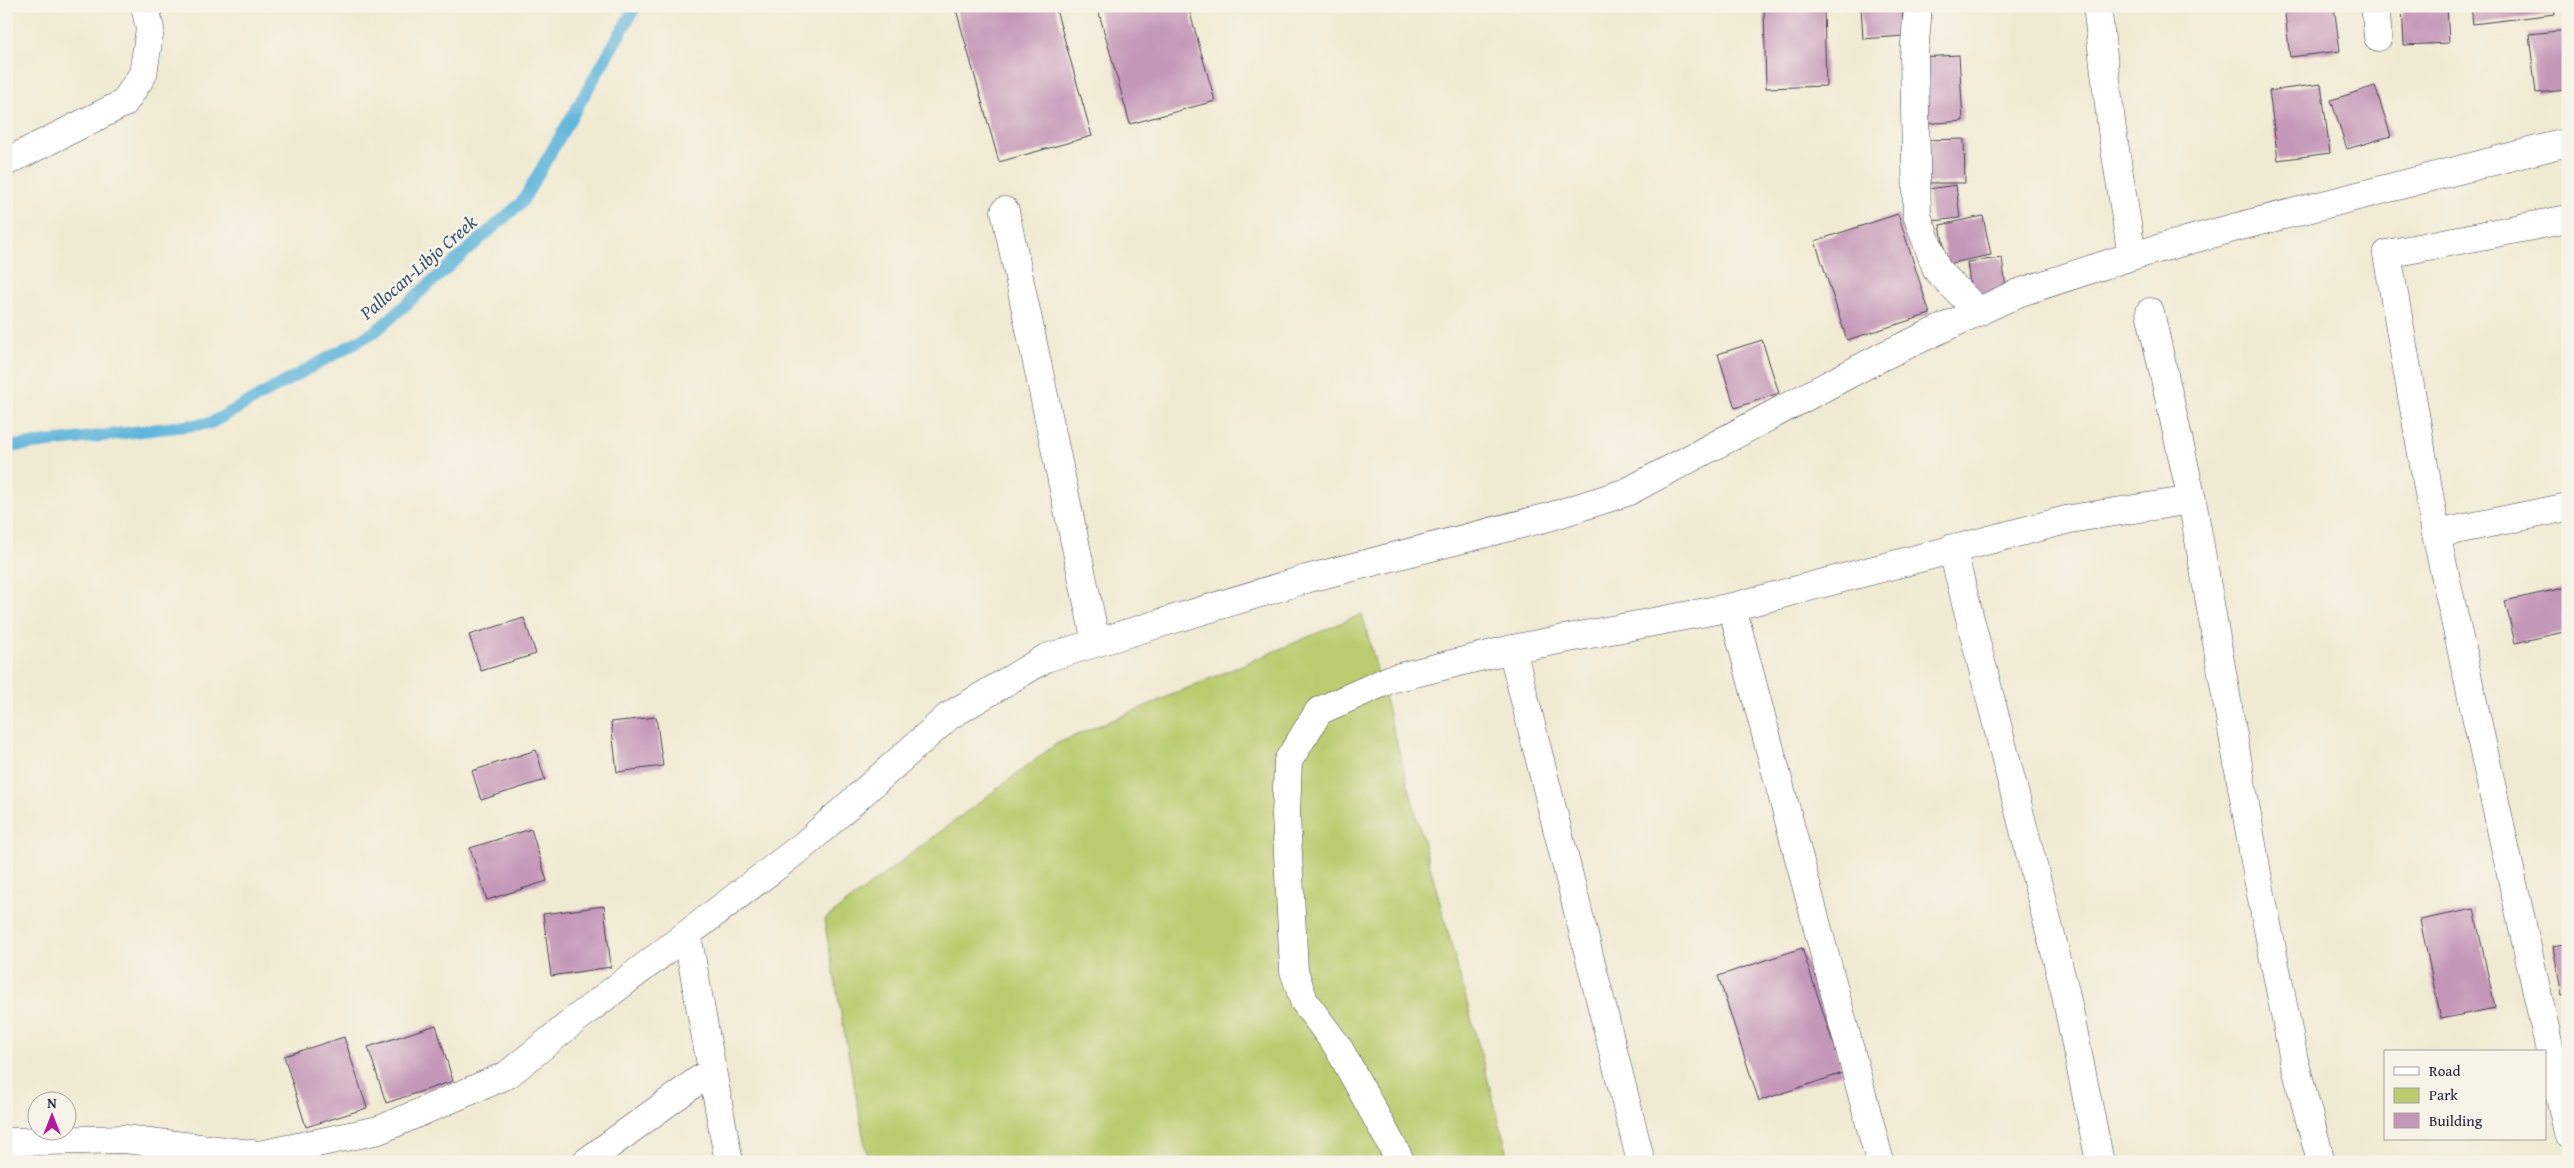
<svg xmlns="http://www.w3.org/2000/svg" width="2574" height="1168" font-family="'Gentium Book Plus',serif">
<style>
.green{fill:#bbcc6f;stroke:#6e7755}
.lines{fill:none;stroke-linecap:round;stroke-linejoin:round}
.stream{stroke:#5fb5db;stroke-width:12}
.building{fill:#c496b8}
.minor-casing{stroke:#414052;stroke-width:29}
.minor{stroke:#fff;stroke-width:28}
.labels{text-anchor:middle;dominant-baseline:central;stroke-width:5;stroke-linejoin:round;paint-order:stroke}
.water-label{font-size:19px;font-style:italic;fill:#375573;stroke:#f7f3e8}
</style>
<rect width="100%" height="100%" fill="#f7f3e8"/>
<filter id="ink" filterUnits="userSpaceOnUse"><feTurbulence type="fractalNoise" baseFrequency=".02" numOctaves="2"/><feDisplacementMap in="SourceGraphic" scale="10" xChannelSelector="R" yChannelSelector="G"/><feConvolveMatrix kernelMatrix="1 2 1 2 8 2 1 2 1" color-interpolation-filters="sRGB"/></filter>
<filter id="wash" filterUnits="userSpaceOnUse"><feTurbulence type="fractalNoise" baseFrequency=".0096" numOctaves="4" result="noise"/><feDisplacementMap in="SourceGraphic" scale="20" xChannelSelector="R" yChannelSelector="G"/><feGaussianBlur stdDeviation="1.12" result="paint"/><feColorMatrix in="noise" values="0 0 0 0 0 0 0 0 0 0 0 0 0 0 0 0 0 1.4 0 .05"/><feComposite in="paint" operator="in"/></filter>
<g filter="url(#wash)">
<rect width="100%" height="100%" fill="#f1ead3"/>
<!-- green -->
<path class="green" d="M1362,614l148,548h-642l-44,-242 232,-176z"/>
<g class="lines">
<!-- stream -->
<path class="stream" d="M6,447l205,-24 165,-92 146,-129 114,-196"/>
</g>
<g id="blocks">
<!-- building -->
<path class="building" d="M955,6h100l37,130 -93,26z
M1097,6h91l27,95 -85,23z
M1861,6h41l2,30 -41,3z
M2284,6h50l6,45 -50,6z
M2402,6h45l2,37 -45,2z
M2471,6h83l1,8 -82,10z
M1824,7l2,79 -60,2 -2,-80z
M2568,30v60l-32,3 -7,-59z
M1959,55l4,66 -41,3 -3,-67z
M2321,84l9,69 -52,7 -9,-69z
M2375,86l16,50 -44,13 -16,-49z
M1964,139l1,44h-41l-1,-43z
M1956,185l4,33 -28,3 -4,-32z
M1898,214l32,100 -83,26 -32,-99z
M1983,216l8,39 -44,9 -7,-39z
M2002,258l5,37 -35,5 -5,-38z
M1762,340l17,53 -44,15 -17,-54z
M2568,587v44l-53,12 -10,-42z
M524,618l12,36 -55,17 -12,-36z
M656,717l7,49 -46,6 -6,-50z
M536,750l9,30 -64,20 -9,-29z
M531,829l16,52 -60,19 -17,-52z
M604,906l7,61 -60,9 -8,-62z
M2474,909l21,99 -54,11 -21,-99z
M2568,943v52l-6,1 -9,-50z
M1802,948l41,125 -84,28 -41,-125z
M436,1025l17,56 -67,22 -18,-56z
M344,1037l23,71 -61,19 -22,-71z"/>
</g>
</g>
<g filter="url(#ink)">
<use href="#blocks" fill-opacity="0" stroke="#414052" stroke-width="1"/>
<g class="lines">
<!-- minor casing -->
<g class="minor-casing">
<path id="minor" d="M1918,6l-4,50 3,159 20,55 42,42
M2097,6l15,124 20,126
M2375,6l3,31
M6,162l118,-59 19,-29 7,-45 -5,-23
M1005,211l91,431
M2568,219l-181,35 49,280 132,599
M2150,312l42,188 66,379 36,181 27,102
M2436,534l132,-27
M1952,548l113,443 35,171
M1732,607l148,555
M1512,649l129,513
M687,935l42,227
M6,1142l119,-3 134,16 120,-25 128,-55 73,-59 224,-171 145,-129 97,-58 260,-79 243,-62 78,-25 256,-136 135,-63 114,-37 101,-28 335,-86
M586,1162l125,-91
M1401,1162l-63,-115 -34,-46 -10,-30 -8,-156 2,-54 31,-50 72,-32 121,-30 220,-42 338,-88 122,-19"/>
</g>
<!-- minor -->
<use href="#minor" class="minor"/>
</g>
</g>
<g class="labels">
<!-- water labels -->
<g class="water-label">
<text transform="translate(418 267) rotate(-41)">Pallocan-Libjo Creek</text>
</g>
</g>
<!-- margin -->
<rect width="2574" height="1168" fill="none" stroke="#f7f3e8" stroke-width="25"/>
<!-- legend -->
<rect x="2384" y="1050" width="162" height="90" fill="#f7f3e8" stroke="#a29fa3"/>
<rect x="2394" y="1067" width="25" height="8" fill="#ffffff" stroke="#a29fa3"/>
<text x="2429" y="1076" font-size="15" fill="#22223b">Road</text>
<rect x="2394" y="1088" width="25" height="15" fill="#bbcc6f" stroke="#a29fa3"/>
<text x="2429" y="1100" font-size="15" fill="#22223b">Park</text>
<rect x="2394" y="1113" width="25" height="15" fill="#c496b8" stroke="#a29fa3"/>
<text x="2429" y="1126" font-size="15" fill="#22223b">Building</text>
<!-- north arrow -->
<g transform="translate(52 1116)"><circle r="24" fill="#f7f3e8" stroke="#a29fa3"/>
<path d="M0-4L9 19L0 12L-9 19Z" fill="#b5179e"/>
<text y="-8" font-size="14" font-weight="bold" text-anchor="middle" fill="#22223b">N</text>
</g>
</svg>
